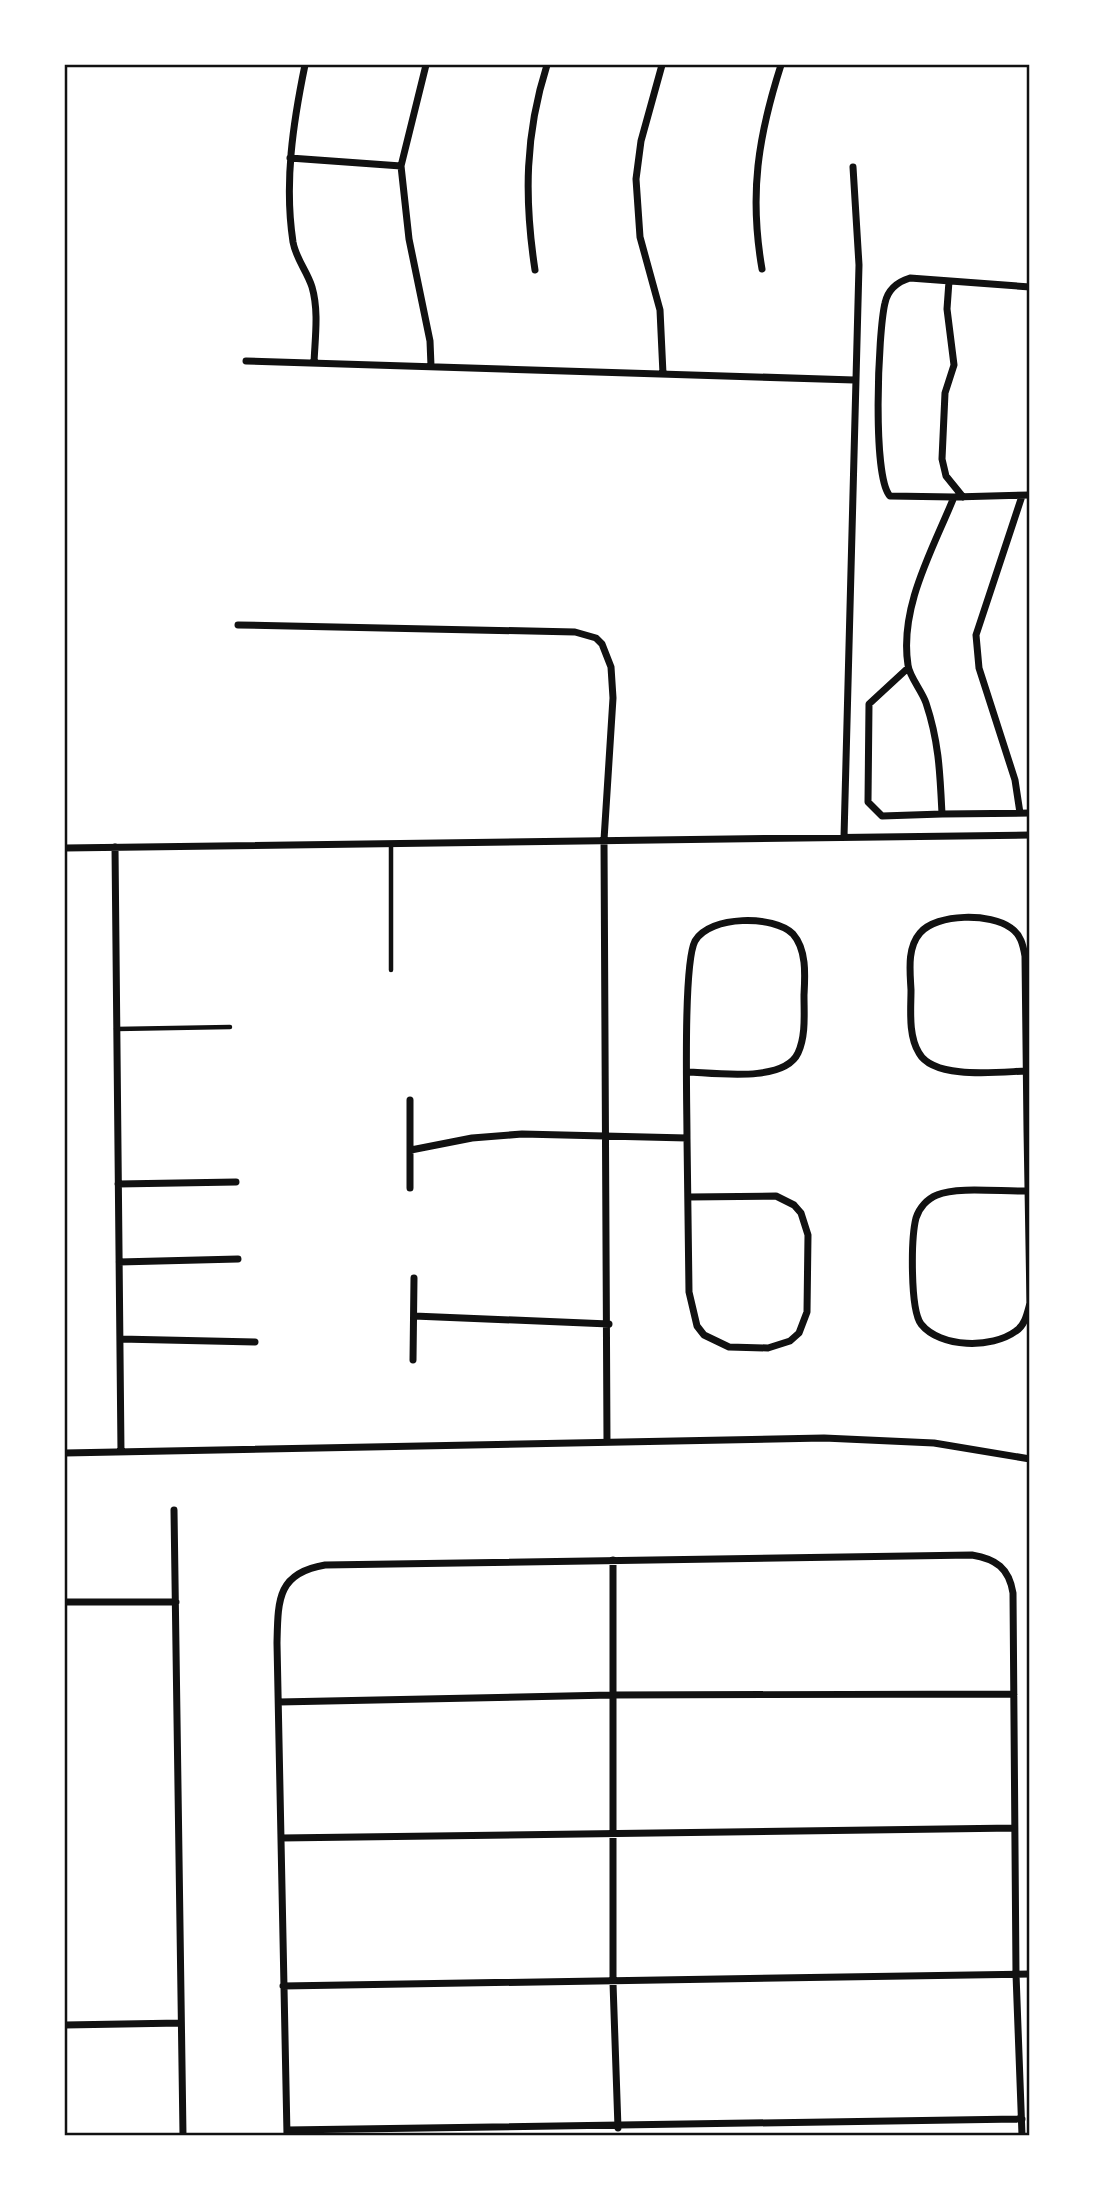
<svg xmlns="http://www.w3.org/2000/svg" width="1095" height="2200" font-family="'DM Sans',sans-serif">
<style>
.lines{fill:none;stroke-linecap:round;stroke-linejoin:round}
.service{stroke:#111;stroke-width:4.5}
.minor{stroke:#111;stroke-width:7}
.neatline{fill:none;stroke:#111;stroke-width:2.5}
</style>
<rect width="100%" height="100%" fill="#fff"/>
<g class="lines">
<!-- service -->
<path class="service" d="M391,844v126
M116,1029l114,-2"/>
<!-- minor -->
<path class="minor" d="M305,65c-12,58 -21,118 -12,177 3,17 14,29 19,45 7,24 3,51 2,76
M426,65l-25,101 8,73 21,102 1,25
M662,65l-21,76 -5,38 4,58 20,73 3,64
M290,158l111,8
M762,269c-13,-75 -4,-132 19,-204
M535,270c-11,-72 -10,-136 12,-205
M949,281l-2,28 7,56 -9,28 -3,66 4,17 17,21
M246,361l608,19
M954,497l-64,-1c-18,-19 -12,-164 -5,-193 3,-14 12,-21 25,-25l120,9
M238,625l337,7 21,6 6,6 9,23 2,31 -9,142 3,602
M908,668l-39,36 -1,98 14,14 60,-2c-2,-41 -3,-72 -16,-111 -4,-12 -17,-27 -18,-38 -9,-58 25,-116 46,-168l76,-2
M1020,813l-5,-33 -36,-112 -3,-33 46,-139
M942,814l88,-1
M844,837l15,-572 -6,-98
M115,847l6,605
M65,848l965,-13
M1025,1071c-26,1 -91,9 -106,-18 -11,-18 -8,-44 -8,-63 -1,-19 -4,-42 9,-57 17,-20 71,-20 91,-5 10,7 12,17 14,28l2,174
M410,1100v88
M687,1138c0,-35 -4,-174 8,-197 15,-26 79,-26 98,-7 14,16 12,42 11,61 0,19 2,41 -6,58 -14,30 -83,20 -110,19
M411,1150l61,-12 50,-4 165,4 2,154 8,34 7,9 25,12 39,1 22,-7 9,-8 8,-21 1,-77 -7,-22 -7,-8 -18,-9 -87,1
M118,1184l118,-2
M1028,1191c-24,1 -71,-5 -91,4 -10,4 -18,13 -21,23 -5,20 -6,91 5,106 19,24 71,25 95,7 9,-6 11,-17 14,-28l-3,-173h3
M119,1262l119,-3
M414,1316l195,8
M120,1339l135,3
M413,1360l1,-82
M65,1453l759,-15 110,5 96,16
M174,1510l9,625
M613,1560v423l5,145
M65,1602h111
M279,1702l332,-7 403,-1
M281,1838l734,-10
M283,1986l747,-12
M65,2025l116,-2
M287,2130l735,-11
M287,2135l-10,-492c1,-43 0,-70 48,-78l647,-10c24,4 37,13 41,38l3,381 6,161"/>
</g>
<!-- border -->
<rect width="1095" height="2200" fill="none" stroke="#ffffff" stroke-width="133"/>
<rect x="66" y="66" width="962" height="2068" class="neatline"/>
</svg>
